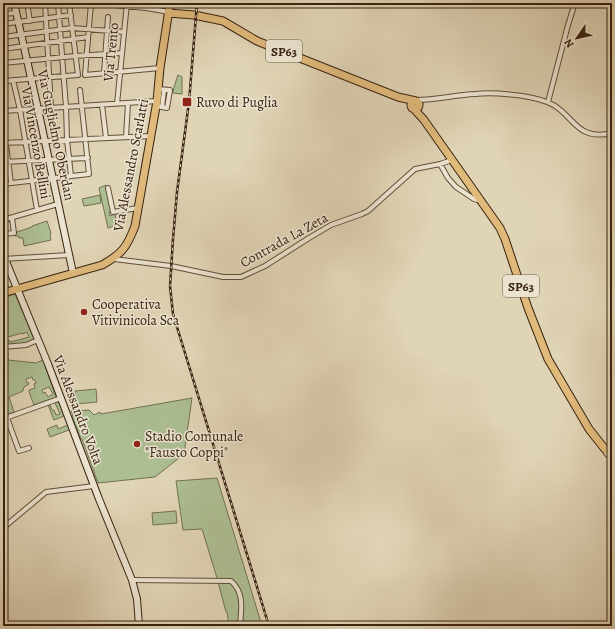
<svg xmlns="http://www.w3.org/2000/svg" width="615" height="629" font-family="Alegreya,serif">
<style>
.green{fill:#acbe92;stroke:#727051;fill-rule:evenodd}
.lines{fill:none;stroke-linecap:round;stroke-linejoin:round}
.street-casing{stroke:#624e3a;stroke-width:6}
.secondary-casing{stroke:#382210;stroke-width:8}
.primary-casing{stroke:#382210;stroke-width:9}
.street{stroke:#ebe3d0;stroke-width:4}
.secondary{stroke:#ebe3d0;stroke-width:6}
.primary{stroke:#e0ba7b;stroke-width:7}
.rail-casing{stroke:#382210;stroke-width:2.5}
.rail{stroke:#ebe3d0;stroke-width:1;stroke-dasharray:3;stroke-linecap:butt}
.poi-dot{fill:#8f2418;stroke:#ebe3d0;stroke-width:1.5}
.labels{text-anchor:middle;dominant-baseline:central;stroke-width:3;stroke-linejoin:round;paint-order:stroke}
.shield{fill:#ebe3d0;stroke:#6e5c4a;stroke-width:1}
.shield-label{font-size:13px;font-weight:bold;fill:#382210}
.street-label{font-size:14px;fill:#382210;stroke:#ebe3d0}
.poi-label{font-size:14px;fill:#382210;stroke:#ebe3d0;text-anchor:start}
</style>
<rect width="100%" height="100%" fill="#e0d4b6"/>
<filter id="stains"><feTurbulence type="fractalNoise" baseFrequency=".005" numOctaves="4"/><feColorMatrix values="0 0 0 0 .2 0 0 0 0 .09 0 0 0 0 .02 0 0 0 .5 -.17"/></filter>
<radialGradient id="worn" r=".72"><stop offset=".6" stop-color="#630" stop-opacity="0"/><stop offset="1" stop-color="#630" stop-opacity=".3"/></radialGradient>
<!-- green -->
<path class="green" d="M178,75l4,2v17l-9,-1 1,-6z
M106,185l5,26 -2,1 1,4 5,-2 2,11 -9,3 -9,-40z
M100,195l1,8 -17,3 -2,-7z
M47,221l4,12 -1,2 1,5 -27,6 -1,-8h-4v-2h-4l-1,-3 18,-6v-1z
M15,294l19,45 -8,4 -23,2v-3l6,-2 1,2 12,-3 7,-2 -2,-5 -4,2 -1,-1 -14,4 -1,-1 -4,1v-39z
M3,352h5v8l28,3 7,-3 13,37 -22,8 -5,-13v-2l6,-2 -1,-4 2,-1 -1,-3h-2l-1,-3 -6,2 1,4 1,-1 1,2 -5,3 -1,4 -14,6 5,15 -11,4zM49,387l4,7 -5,3 -3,-5 -2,1 -1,-3z
M96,389l1,13 -21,2 -1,-13z
M192,398l-8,56 -29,23 -57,6 -16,-44h-1l-4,-10v-2h-1l-4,-11 1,-1 -2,-4 18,-1 5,5 6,-3 1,2z
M59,402l5,14 -10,4 -6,-15h2l2,5h2l2,5 4,-1 -5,-11z
M57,425l1,4 10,-4 1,5 -19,7 -3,-8z
M217,478l45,148h-33l-2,-14h-1l-9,-34 -15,-49 -19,1 -7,-49z
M176,511l1,12 -24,2 -1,-12z"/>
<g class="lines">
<!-- street casing -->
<g class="street-casing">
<path id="street" d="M27,3l3,18
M45,3l6,105
M58,3l8,104 1,33 4,36
M91,3l-6,72 75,-7
M94,3l52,5 18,3 4,2
M3,14l12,-1
M3,24l68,-9
M3,37l69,-9 52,4
M3,49l85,-12
M3,63l72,-7 46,-3
M104,73l4,-56
M13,80l7,30 17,100
M3,81l75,-6 -9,-72
M417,100c19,0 38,-5 58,-6 19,-2 54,1 72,8 27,10 27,40 65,31
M548,102l20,-77 7,-22
M117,104l10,-101
M102,105l4,33
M156,106l11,2 3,-18 -12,-1
M162,107l2,-17
M3,111l154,-10
M3,122l8,61
M126,137l2,-34
M3,143l148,-7
M3,162l85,-4
M440,164l8,14 8,9 18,12 3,1h2
M3,184l86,-10 -9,-84
M108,188l5,24 25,-4
M3,220l55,-16
M3,234l11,-1 -2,-15
M3,259l66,-4
M114,259l57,7 52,11h18l24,-11 44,-28 22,-13 31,-11 6,-3 47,-42 25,-5 12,-4
M3,347l23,-2 12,-5
M7,418l12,33 10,-3
M3,419l58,-21
M606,453l6,7
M3,528l43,-36 48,-6
M132,580l99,1c14,12 10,29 9,45"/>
</g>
<!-- secondary casing -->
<g class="secondary-casing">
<path id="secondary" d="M14,3l24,106 35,164
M3,254l45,110 51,135 33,81 5,19 2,27"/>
</g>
<!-- primary casing -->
<g class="primary-casing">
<path id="primary" d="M168,13l26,2 29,6 34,20 141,56 18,4c4,2 4,6 0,8l-4,-1c-2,-3 -1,-6 2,-7
M414,109l10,11 76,108 5,11 23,69 20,51 41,70 15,19 8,7
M3,293l99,-28c20,-11 25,-18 33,-39l22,-125 3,-33 10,-65"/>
</g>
<!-- street -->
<use href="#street" class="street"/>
<!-- secondary -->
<use href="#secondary" class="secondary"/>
<!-- primary -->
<use href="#primary" class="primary"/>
<!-- rail casing -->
<g class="rail-casing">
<path id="rail" d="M197,3l-8,99 -12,90 -4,47 -3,47 3,28 96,312"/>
</g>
<!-- rail -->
<use href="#rail" class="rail"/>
</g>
<!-- markers -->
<g class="poi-dot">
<rect x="182" y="97" width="10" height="10" rx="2"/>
<circle cx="84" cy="312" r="4"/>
<circle cx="137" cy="444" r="4"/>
</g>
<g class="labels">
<!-- shield labels -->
<g class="shield">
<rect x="266" y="40" width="36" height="22" rx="3"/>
<rect x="503" y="275" width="36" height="22" rx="3"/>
</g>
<g class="shield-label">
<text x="284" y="51">SP63</text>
<text x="521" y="286">SP63</text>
</g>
<!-- street labels -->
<g class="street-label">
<text transform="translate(111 52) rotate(-84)">Via Trento</text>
<text transform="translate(56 135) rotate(78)">Via Guglielmo Oberdan</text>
<text transform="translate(36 143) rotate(80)">Via Vincenzo Bellini</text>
<text transform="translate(131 165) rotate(-79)">Via Alessandro Scarlatti</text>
<text transform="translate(284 240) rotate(-29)">Contrada La Zeta</text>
<text transform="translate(78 410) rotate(69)">Via Alessandro Volta</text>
</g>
<!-- poi labels -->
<g class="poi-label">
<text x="196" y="102">Ruvo di Puglia</text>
<text x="92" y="304">Cooperativa<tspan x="92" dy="16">Vitivinicola Sca</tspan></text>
<text x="145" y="436">Stadio Comunale<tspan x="145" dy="16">"Fausto Coppi"</tspan></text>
</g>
</g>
<!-- margin -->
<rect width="615" height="629" fill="none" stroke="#e0d4b6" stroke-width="16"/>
<rect x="4" y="4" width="607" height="621" fill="none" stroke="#382210" stroke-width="2"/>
<rect x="8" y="8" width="599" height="613" fill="none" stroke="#382210"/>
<!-- north arrow -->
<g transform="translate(577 38) rotate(236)" stroke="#ebe3d0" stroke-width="3" paint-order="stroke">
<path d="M0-3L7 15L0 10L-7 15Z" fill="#382210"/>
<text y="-6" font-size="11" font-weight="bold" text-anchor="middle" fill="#382210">N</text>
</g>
<rect width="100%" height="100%" filter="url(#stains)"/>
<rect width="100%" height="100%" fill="url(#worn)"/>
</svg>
